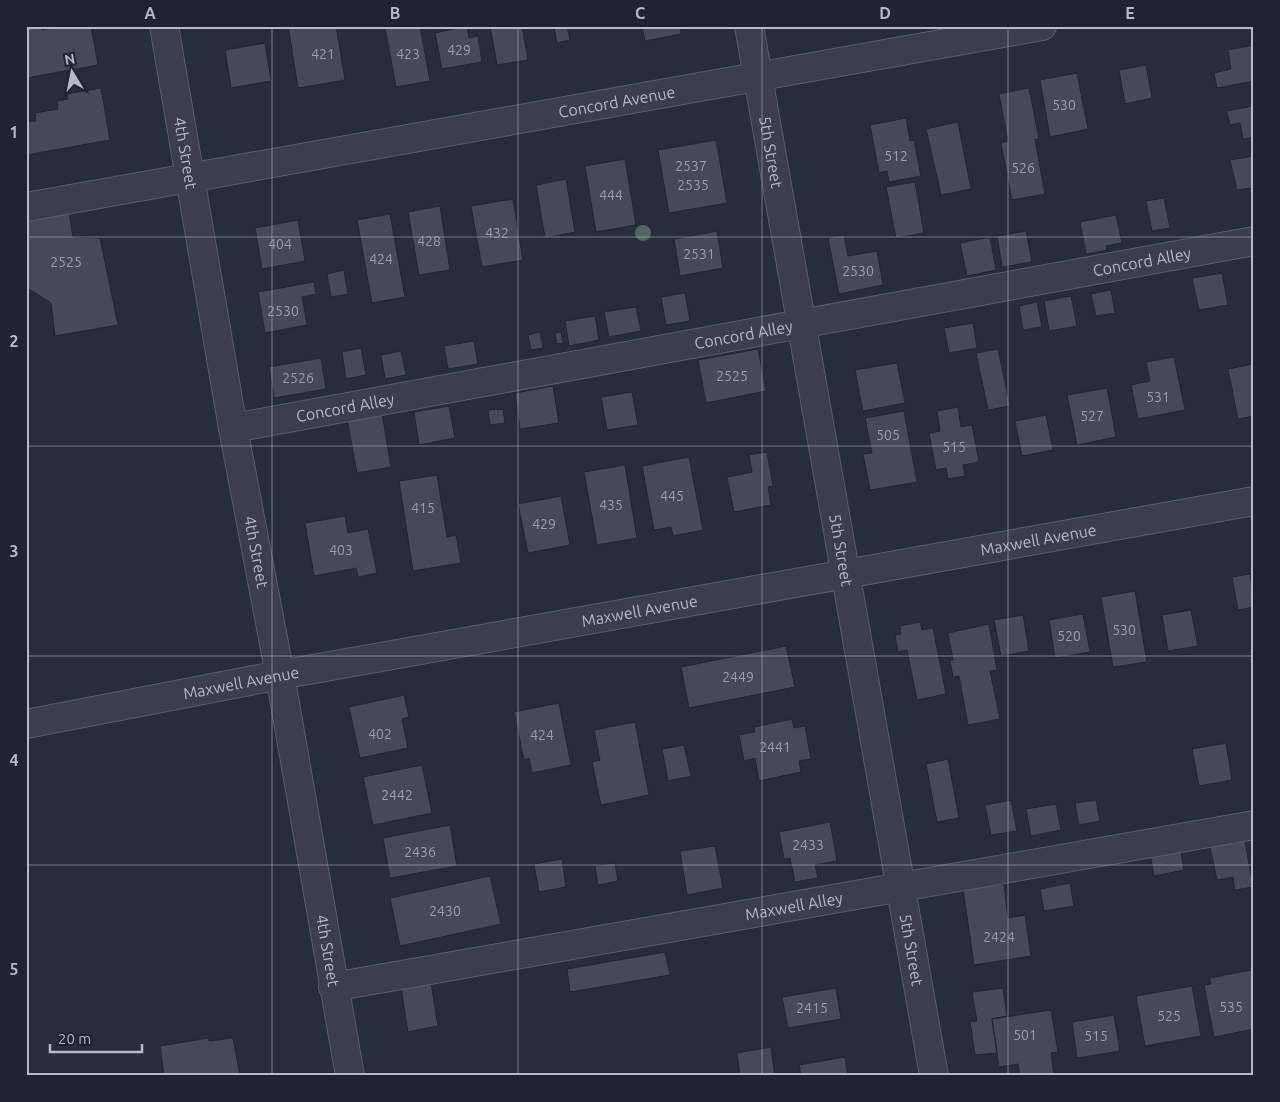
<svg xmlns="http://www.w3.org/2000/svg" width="1280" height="1102" font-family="Ubuntu,sans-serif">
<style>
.building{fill:#434b59;stroke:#212632}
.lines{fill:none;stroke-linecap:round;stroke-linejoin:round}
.minor-casing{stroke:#585d69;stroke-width:30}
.minor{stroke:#3a3f4b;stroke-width:28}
.tree{fill:#4e665f}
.grid{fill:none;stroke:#b6bac6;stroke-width:1;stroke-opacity:0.55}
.labels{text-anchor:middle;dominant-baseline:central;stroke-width:5;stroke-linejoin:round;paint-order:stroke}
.number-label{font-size:14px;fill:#999eab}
.street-label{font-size:16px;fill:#b6bac6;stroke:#1f2430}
.neatline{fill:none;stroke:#b6bac6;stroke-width:2}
.grid-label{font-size:16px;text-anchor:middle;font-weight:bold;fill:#b6bac6}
</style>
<rect width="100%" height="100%" fill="#262d3b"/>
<!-- building -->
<path class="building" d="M41,26l1,4 22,-4h27l7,39 -72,13v-51z
M288,26h48l9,54 -47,8z
M391,26h29l10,55 -34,6 -11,-60z
M467,26l2,12 9,-2 4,26 -40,7 -7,-36z
M490,26h32l6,34 -31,5z
M554,26h13l3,14 -13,3z
M642,26h38l1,8 -36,7z
M265,43l6,38 -40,7 -6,-38z
M1254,45v36l-37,7 -3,-15 17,-4 -3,-19z
M1146,65l6,33 -27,6 -6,-34z
M1077,73l11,56 -38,8 -10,-57z
M101,88l9,52 -84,15v-33l10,-1 -1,-8 23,-4 -1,-8 11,-2 -1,-5z
M1029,88l10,51h-4l10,55 -33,6 -11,-57 7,-2 -9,-47z
M1254,106v31l-11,2 -3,-16 -10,2 -3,-14z
M906,118l4,23 4,-1 7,36 -32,6 -2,-11 -8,2 -9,-48z
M958,122l13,67 -30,6 -15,-66z
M716,140l11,63 -58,10 -11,-63z
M1254,156v42l-2,-10 -15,2 -7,-30z
M625,159l11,66 -40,7 -11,-66z
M566,179l9,53 -30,6 -9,-53z
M915,182l9,51 -28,5 -10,-51z
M1164,198l6,30 -18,3 -6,-30z
M513,199l10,61 -41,7 -11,-61z
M440,206l10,64 -31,5 -11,-63z
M69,213l4,24 27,1 18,87 -63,11 -4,-33 -25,-16v-66z
M390,214l15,83 -33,6 -15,-83z
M1116,215l6,28 -16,3 1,4 -21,4 -6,-32z
M298,220l7,41 -43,8 -7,-41z
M717,231l6,37 -43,8 -6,-37z
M1026,231l6,31 -30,5 -5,-31z
M844,235l4,21 29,-5 6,34 -44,9 -11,-56z
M990,237l6,33 -29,6 -7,-33z
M344,270l4,24 -17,3 -4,-23z
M1222,273l6,32 -29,5 -7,-32z
M314,282l2,12 -14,3 5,28 -42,8 -7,-41z
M1111,290l4,23 -19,3 -5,-22z
M685,293l5,28 -24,4 -5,-28z
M1071,296l6,30 -28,5 -5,-30z
M1037,302l5,25 -19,3 -4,-24z
M636,307l5,24 -32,6 -5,-25z
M595,316l4,24 -30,6 -4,-25z
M973,323l4,25 -28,5 -5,-25z
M540,332l3,16 -12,2 -3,-15z
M561,332l2,11 -6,1 -2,-11z
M474,341l4,23 -30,5 -4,-23z
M361,348l5,27 -20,4 -4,-27z
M758,349l8,42 -60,12 -8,-43z
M998,349l12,57 -22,4 -12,-57z
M401,351l5,24 -21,4 -4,-24z
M1174,357l11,53 -47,9 -7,-34 19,-4 -4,-19z
M321,358l5,31 -52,9 -5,-31z
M897,363l8,40 -42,8 -8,-41z
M1254,364v52l-16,3 -10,-50z
M553,386l6,37 -39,6 -5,-36z
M1107,388l9,49 -39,8 -10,-50z
M632,392l6,33 -31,5 -6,-33z
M449,406l6,32 -36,7 -5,-33z
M958,407l3,20 11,-2 7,37 -16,3 2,11 -17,3 -2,-11 -10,2 -7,-37 11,-2 -3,-20z
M503,409l2,14 -15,2 -2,-15z
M904,411l13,71 -47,8 -7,-36 9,-1 -7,-35z
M382,413l9,54 -34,6 -10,-54z
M1046,415l7,35 -31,6 -7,-35z
M767,452l6,34 -5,1 3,18 -37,7 -7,-35 25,-5 -3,-17z
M689,457l14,73 -30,6 -2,-9 -17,3 -12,-64z
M625,465l12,73 -40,7 -13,-73z
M437,475l10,62 9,-2 5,28 -48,8 -14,-90z
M561,496l9,49 -42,8 -10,-49z
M345,516l3,17 20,-4 9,44 -19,4 -2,-9 -42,8 -9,-53z
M1250,574l4,33 -16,3 -6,-33z
M1135,591l12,71 -34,5 -12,-70z
M1191,610l7,36 -30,5 -6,-36z
M1083,614l7,38 -35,6 -6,-38z
M1023,615l6,36 -28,5 -7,-36z
M920,622l2,8 11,-2 13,66 -29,6 -10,-50 -9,2 -3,-17 6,-1 -1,-8z
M989,624l8,46 -7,1 10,48 -32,6 -9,-49 -6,1 -3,-16 3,-1 -5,-27z
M786,646l9,41 -106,21 -8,-41z
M404,695l5,22 -7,2 6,29 -48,10 -11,-51z
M559,703l12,62 -39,8 -3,-15 -5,2 -10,-48z
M792,719l2,9 11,-2 6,33 -12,2 2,11 -42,9 -4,-23 -11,3 -5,-26 16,-3 -1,-5z
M635,722l14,73 -48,10 -9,-43 8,-2 -6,-30z
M1226,743l6,37 -33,6 -7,-37z
M684,745l7,31 -23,5 -6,-32z
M948,759l11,59 -22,4 -11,-58z
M422,765l10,48 -59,12 -10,-48z
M1011,800l6,31 -26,4 -6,-30z
M1096,800l4,21 -21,4 -4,-22z
M1056,804l5,26 -30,6 -5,-27z
M830,822l7,39 -22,4 3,13 -23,4 -5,-24 -6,1 -5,-27z
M450,825l7,41 -67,12 -7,-40z
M1245,840l8,47 -18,3 -2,-13 -16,3 -7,-33z
M715,846l8,42 -36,7 -7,-44z
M1180,847l4,23 -30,6 -4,-23z
M562,859l4,28 -27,5 -5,-28z
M615,863l3,18 -20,4 -3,-19z
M490,876l11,48 -101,22 -10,-48z
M1070,883l4,23 -30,5 -4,-22z
M1004,884l4,34 17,-3 6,41 -57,9 -11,-76z
M665,952l5,23 -100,17 -3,-23z
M1251,970l3,6v53l-40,8 -10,-52 7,-1 -1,-6z
M431,983l7,43 -30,6 -7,-44z
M1192,986l9,50 -56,10 -9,-50z
M836,988l5,31 -53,9 -6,-31z
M1003,988l4,28 -15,3 5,34 -22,2 -5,-33 7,-1 -5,-29z
M1051,1010l7,42 -7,1 3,23h-34l-2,-12 -19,3 -7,-48z
M1114,1015l6,36 -43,7 -5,-36z
M208,1038l1,3 24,-3 7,38h-76l-4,-30z
M771,1047l4,29h-35l-3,-23z
M845,1057l3,19h-47l-2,-11z"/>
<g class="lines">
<!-- minor casing -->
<g class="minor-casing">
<g id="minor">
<path id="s1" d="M164,26l69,402 47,247 70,401"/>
<path id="s2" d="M749,26l185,1050"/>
<path id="s3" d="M26,207l1016,-181"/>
<path id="s4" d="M233,428l1021,-187"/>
<path id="s5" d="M26,724l254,-49 974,-174"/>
<path id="s6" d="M333,987l921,-162"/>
</g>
</g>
<!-- minor -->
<use href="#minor" class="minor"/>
</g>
<!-- trees -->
<circle class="tree" cx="643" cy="233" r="8"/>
<!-- grid -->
<path class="grid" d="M272,26v1050M518,26v1050M762,26v1050M1008,26v1050M26,237h1228M26,446h1228M26,656h1228M26,865h1228"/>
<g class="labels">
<!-- number labels -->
<g class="number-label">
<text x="459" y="50">429</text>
<text x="323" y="54">421</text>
<text x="408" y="54">423</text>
<text x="1064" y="105">530</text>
<text x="896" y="156">512</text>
<text x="691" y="166">2537</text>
<text x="1023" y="168">526</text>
<text x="693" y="185">2535</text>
<text x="611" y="195">444</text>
<text x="497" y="233">432</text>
<text x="429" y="241">428</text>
<text x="280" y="244">404</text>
<text x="699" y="254">2531</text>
<text x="381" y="259">424</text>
<text x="66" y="262">2525</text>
<text x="858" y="271">2530</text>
<text x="283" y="311">2530</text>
<text x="732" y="376">2525</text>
<text x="298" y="378">2526</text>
<text x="1158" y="397">531</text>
<text x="1092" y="416">527</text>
<text x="888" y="435">505</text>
<text x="954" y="447">515</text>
<text x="672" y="496">445</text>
<text x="611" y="505">435</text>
<text x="423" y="508">415</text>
<text x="544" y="524">429</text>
<text x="341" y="550">403</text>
<text x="1124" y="630">530</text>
<text x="1069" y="636">520</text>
<text x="738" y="677">2449</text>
<text x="380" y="734">402</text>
<text x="542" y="735">424</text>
<text x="775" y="747">2441</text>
<text x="397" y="795">2442</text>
<text x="808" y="845">2433</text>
<text x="420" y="852">2436</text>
<text x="445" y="911">2430</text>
<text x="999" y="937">2424</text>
<text x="1231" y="1007">535</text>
<text x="812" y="1008">2415</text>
<text x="1169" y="1016">525</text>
<text x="1025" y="1035">501</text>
<text x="1096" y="1036">515</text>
</g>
<!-- street labels -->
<g class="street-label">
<text stroke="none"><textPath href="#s3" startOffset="600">Concord Avenue</textPath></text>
<text stroke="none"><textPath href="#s1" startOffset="129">4th Street</textPath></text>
<text stroke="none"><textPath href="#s2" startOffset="128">5th Street</textPath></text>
<text stroke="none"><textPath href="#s4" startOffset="924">Concord Alley</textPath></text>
<text stroke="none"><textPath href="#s4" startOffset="519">Concord Alley</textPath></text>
<text stroke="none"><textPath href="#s4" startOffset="114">Concord Alley</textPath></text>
<text stroke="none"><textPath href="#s5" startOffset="1029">Maxwell Avenue</textPath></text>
<text stroke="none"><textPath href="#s1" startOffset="534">4th Street</textPath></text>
<text stroke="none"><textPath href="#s2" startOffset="532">5th Street</textPath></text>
<text stroke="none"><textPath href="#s5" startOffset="624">Maxwell Avenue</textPath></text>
<text stroke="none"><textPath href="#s5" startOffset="219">Maxwell Avenue</textPath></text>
<text stroke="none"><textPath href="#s6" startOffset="468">Maxwell Alley</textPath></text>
<text stroke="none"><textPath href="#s1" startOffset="939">4th Street</textPath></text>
<text stroke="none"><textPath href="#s2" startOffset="938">5th Street</textPath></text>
</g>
</g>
<!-- border -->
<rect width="1280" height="1102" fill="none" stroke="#1f2430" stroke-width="55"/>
<!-- north arrow -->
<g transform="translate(72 72) rotate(350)" stroke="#1f2430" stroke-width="4" paint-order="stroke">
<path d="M0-4L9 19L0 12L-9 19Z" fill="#b6bac6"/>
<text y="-8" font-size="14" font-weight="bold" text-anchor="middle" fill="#b6bac6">N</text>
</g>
<!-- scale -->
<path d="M50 1044v8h92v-8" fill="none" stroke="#b6bac6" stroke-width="2.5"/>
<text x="58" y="1044" font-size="15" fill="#b6bac6" stroke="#1f2430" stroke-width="4" paint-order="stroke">20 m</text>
<rect x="28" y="28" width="1224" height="1046" class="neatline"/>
<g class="grid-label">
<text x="150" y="19">A</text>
<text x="395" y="19">B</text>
<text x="640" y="19">C</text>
<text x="885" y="19">D</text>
<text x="1130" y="19">E</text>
<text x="14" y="138">1</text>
<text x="14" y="347">2</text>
<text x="14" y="557">3</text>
<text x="14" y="766">4</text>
<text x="14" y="975">5</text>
</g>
</svg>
